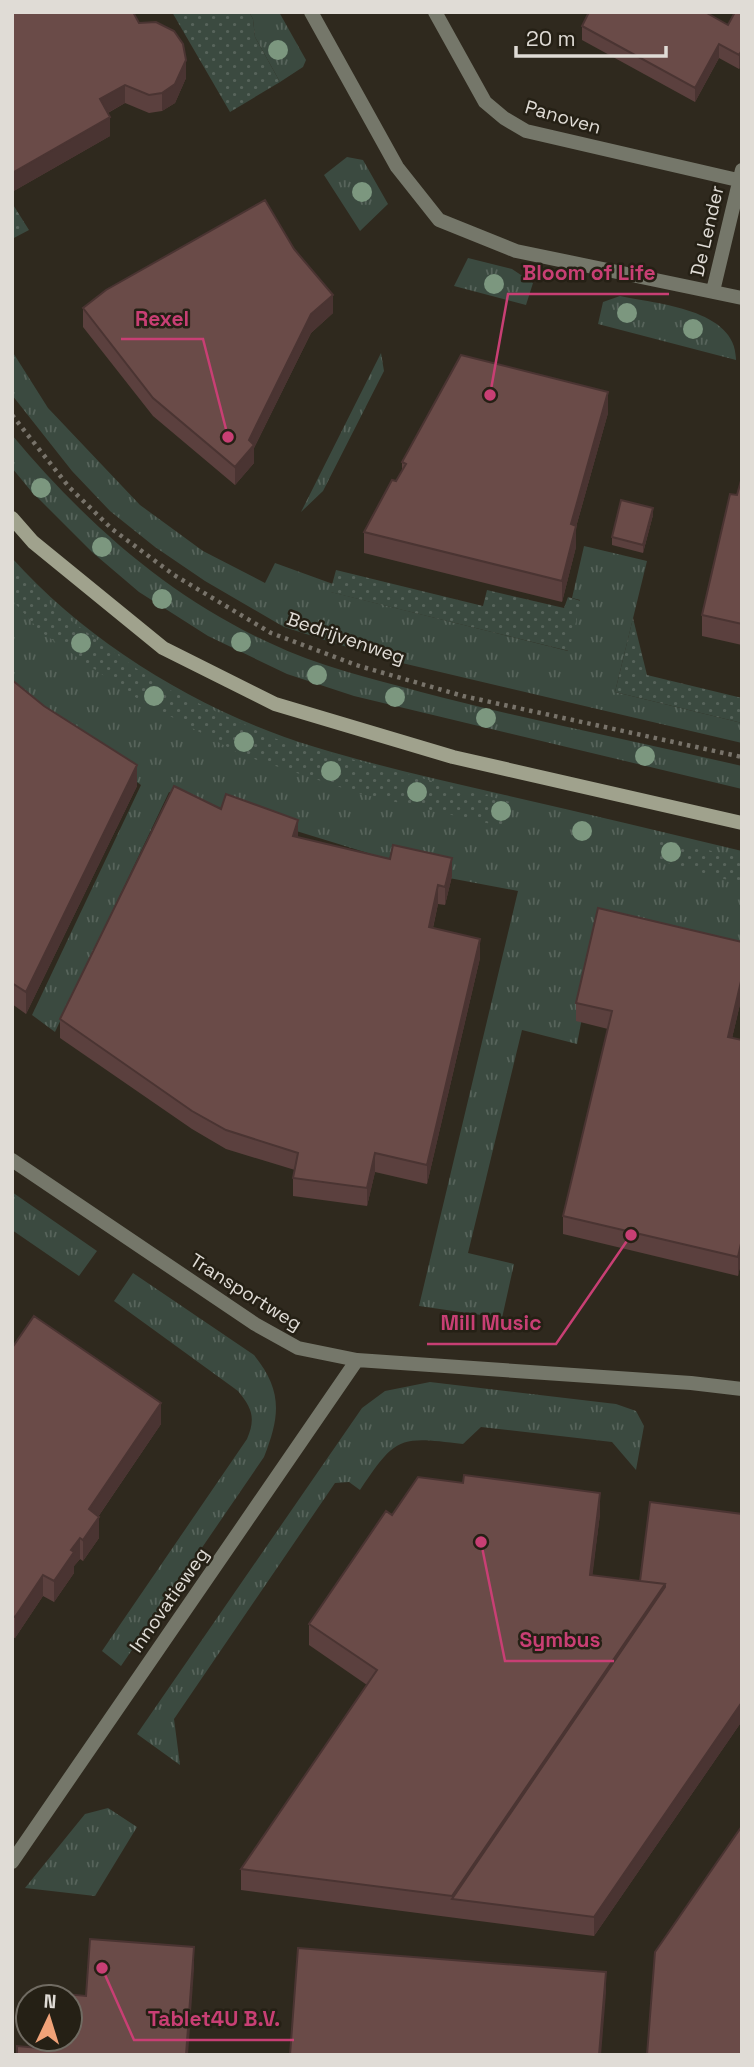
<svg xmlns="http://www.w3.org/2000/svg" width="754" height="2067" font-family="'Space Grotesk',sans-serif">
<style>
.grass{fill:url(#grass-tufts)}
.park{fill:url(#park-dots)}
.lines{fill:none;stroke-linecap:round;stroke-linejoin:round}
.path{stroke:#78736a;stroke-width:4.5;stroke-dasharray:3.5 5;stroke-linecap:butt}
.minor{stroke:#75776a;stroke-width:14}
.secondary{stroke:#a0a28d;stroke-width:14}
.tree{fill:#7c977f}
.wall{fill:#5b403e}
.shaded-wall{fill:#4a3432}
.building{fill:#6a4b48;stroke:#4a3432;stroke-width:2}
.labels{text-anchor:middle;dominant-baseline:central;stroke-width:5;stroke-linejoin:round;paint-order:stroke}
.street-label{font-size:19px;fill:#e0dcd6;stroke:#252015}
.leader{fill:none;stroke:#c83f74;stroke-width:2.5}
.callout-dot{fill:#c83f74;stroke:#252015;stroke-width:2.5}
.callout-label{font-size:21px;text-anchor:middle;font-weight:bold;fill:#c83f74;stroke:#252015;stroke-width:5;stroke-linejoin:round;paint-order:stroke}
</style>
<defs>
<pattern id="grass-tufts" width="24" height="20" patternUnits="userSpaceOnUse" patternTransform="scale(1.75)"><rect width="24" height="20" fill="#3b4a40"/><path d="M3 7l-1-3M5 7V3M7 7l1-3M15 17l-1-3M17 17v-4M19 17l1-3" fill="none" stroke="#57645b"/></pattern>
<pattern id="park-dots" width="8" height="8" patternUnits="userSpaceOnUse" patternTransform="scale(1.75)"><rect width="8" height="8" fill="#3b4a40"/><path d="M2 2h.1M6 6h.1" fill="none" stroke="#57645b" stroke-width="1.8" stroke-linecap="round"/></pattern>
</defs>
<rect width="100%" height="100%" fill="#2f291e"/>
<!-- grass -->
<path class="grass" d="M249,12h30l27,48 -3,7 -23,15 -25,-45 -2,-18z
M347,157l16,3 25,44 -28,27 -36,-56z
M468,258l44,11 21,14 -7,22 -72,-19z
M620,296c37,8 117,13 116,64l-138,-36 5,-22z
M12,351l36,57 92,97 63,46 62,32 10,-20 58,21 -2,8 237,59 12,-51 -8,-2 12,-52 63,15 -32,131 127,31v20l-357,-84 -101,-32 -79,-46 -50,-34 -45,-36 -38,-40 -60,-76z
M381,353l3,18 -61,120 -22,21z
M12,435c72,86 155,161 258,208 48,23 100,35 151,49 106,28 214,49 321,74v23l-388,-93 -67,-22 -79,-38 -69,-44 -47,-40 -61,-61 -19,-23z
M12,558c78,87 191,155 303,189 62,19 126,33 190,48 79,18 158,37 237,56v111l-143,-33 -22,115 -55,-14 -54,223 46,11 -12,54 -83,-12 99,-415 -69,-13 -280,-86 -114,240 -23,-17 109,-230 -129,-94z
M12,1192l85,59 -18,25 -67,-46z
M133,1273l121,82c29,36 26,61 10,102l-143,209 -19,-15 145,-212c9,-21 5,-31 -9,-48l-124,-90z
M430,1382l186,22 20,7 8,15 -8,44 -24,-28 -131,-15 -18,17c-64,-8 -67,-8 -103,46l-11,-8 -14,1 -161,236 6,46 -43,-31 225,-326 23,-17z
M108,1808l29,19 -42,69 -70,-8 60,-74z"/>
<!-- park -->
<path class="park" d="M172,12h77l4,7 2,18 25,45 -50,30z
M12,203l17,27 -17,9z
M12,563l43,46 104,76 114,53 237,64 -6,25 -143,-33 -119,-39 -109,-59 -92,-64 -29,-32z
M336,570l147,36 4,-16 77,18 4,-11 13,4 -12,50 -239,-59z
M633,618l14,57 95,23v25l-127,-31z
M660,839l82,19v26l-85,-24z"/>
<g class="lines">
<!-- path -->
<path class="path" d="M12,415l57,72 43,42 62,46 97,58 85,32 107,31 279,61"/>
<!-- minor -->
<path class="minor" d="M311,12l86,155 42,53 77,31 226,47
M435,12l50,90 19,16 22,13 216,50
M713,291l29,-121
M12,1160l243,164 43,24 59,12 334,23 51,6
M12,1862l345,-502"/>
<!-- secondary -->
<path class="secondary" d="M12,518l21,24 130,106 112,56 178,53 289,66"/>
</g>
<!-- trees -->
<g class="tree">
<circle cx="278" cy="50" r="10"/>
<circle cx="362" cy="192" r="10"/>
<circle cx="494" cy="284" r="10"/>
<circle cx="627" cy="313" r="10"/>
<circle cx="693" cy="329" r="10"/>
<circle cx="41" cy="488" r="10"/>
<circle cx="102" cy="547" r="10"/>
<circle cx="162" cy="599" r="10"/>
<circle cx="241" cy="642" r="10"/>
<circle cx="81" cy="643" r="10"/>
<circle cx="317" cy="675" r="10"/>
<circle cx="154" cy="696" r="10"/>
<circle cx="395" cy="697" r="10"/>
<circle cx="486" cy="718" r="10"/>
<circle cx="244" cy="742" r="10"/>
<circle cx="645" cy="756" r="10"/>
<circle cx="331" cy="771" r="10"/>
<circle cx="417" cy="792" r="10"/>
<circle cx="501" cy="811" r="10"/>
<circle cx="582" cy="831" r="10"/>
<circle cx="671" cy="852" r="10"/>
</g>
<!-- wall -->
<path class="wall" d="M12,12l127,11 47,55 -11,25 -13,8 -13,2 -24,-10 -17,10 2,23 -98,56z
M742,12v52l-3,5 -20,-11 -24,44 -113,-62v-14l146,-1z
M294,249l39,64 -22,20 -57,115v15l-19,22 -82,-69 -70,-89v-19z
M608,413l-32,114v20l-14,55 -198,-49v-21l38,-61v-9z
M742,477v168l-40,-9v-21l35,-120z
M653,515l-10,38 -31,-8v-8z
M12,680l125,106 -111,228 -14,-10z
M221,809l77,28 154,39 -7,29 -7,-1 -5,24 47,30 -53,226 -52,-12 -8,34 -74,-10v-18l2,-8 -69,-21 -34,-20 -132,-91v-19z
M742,942v54l-10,42 10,2v218l-4,18 -175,-42v-18l45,-187 -32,-8v-18z
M12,1348l149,76 -63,93 1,21 -16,23 -3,-2 -6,7v7l-20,29 -11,-6 -28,42 -3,-1z
M600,1514l-8,61 48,6 102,-67v207l-148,215 -353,-46v-21l126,-184 -58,-40v-21l83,-109z"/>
<!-- shaded-wall -->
<path class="shaded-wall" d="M719,44v14l-24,44v-14z
M742,50v14l-3,5v-14z
M186,60v18l-11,25 -13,8v-18z
M125,85v18l-25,14v-18z
M110,117v19l-98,56v-19z
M333,295v18l-22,20 -57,115v15l-19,22v-18l76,-153z
M608,392v21l-32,114v20l-14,55v-21l9,-57z
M653,508v7l-10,38v-8z
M137,765v21l-111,228v-22z
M298,820v18l-5,-2z
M452,858v18l-7,29v-18z
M438,885v19l-9,41v-18z
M480,939v19l-53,226v-19z
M742,977v19l-14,59v-18z
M375,1153v19l-8,34v-18z
M742,1239v19l-4,18v-19z
M161,1403v21l-72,106v-21z
M600,1493v21l-10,82v-21z
M99,1517v21l-16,23v-21z
M80,1538v21l-6,7v7l-20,29v-21l17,-31z
M43,1575v21l-28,42v-21z
M665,1584v22l-213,293v-3z
M742,1702v19l-148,215v-19z
M194,1947v22l-6,86h-2z
M606,1972v21l-5,62h-2z"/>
<!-- building -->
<path class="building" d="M12,12h121l6,11 17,-1 18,9 9,13 3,16 -11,24 -13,9 -13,2 -24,-10 -25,14 10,18 -98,56z
M589,12h116l23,13 7,-13h7v38l-3,5 -20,-11 -24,44 -113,-62z
M265,200l29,49 39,46 -22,19 -62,126 5,5 -19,22 -82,-69 -70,-90 23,-18z
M461,355l147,37 -37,132 5,2 -14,55 -198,-49 28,-52 4,1 10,-17 -4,-2z
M742,477v147l-40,-9 28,-121 7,1z
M621,500l32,8 -10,37 -31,-8z
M12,680l32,26 93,59 -111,227 -14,-9z
M174,786l47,23 5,-15 72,26 -5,16 97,23 3,-14 59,13 -7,29 -7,-2 -9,42 51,12 -53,226 -52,-12 -8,35 -74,-10 5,-25 -72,-23 -34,-19 -132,-92z
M598,908l144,34v35l-14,60 14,3v199l-4,18 -175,-41 49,-205 -36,-8z
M34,1316l127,87 -72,106 10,8 -16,23 -3,-2 -9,12 3,2 -20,29 -11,-6 -28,42 -3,-1v-268z
M464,1475l136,18 -10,82 75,9 -213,312 -211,-27 136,-199 -68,-46 77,-113 6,4 26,-38 45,6z
M650,1502l92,12v188l-148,215 -142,-18 213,-312v-3l-25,-3z
M742,1826v229h-95l8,-103z
M90,1939l104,8 -8,108h-169v-9l33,3v-10h20v-42h-16v-4l32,3z
M298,1948l308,24 -7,83h-309z"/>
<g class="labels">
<!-- street labels -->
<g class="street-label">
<text transform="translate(563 117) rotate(16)">Panoven</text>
<text transform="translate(707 231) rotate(-77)">De Lender</text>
<text transform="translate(346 638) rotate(19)">Bedrijvenweg</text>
<text transform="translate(246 1292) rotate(32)">Transportweg</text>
<text transform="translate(169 1600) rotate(-55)">Innovatieweg</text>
</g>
</g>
<!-- callouts -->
<path class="leader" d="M490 395L508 294H669M228 437L203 339H121M631 1235L556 1344H427M481 1542L505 1661H614M102 1968L134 2040H294"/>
<g class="callout-dot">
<circle cx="490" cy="395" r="7"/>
<circle cx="228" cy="437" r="7"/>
<circle cx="631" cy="1235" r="7"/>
<circle cx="481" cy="1542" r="7"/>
<circle cx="102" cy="1968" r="7"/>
</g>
<g class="callout-label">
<text x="589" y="280">Bloom of Life</text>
<text x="162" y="326">Rexel</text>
<text x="491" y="1330">Mill Music</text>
<text x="560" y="1647">Symbus</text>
<text x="214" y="2026">Tablet4U B.V.</text>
</g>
<!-- border -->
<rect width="754" height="2067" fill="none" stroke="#e0dcd6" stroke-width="28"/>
<!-- north arrow -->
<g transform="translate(49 2018) rotate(4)"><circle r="33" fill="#252015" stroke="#706b62" stroke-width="2"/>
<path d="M0-5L12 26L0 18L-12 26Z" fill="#f0a278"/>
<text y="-10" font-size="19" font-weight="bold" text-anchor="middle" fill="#e0dcd6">N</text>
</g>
<!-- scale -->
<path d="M516 46v10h150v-10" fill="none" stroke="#e0dcd6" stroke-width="3.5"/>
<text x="526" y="46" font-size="21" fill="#e0dcd6" stroke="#252015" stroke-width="5" paint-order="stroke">20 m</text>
</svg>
